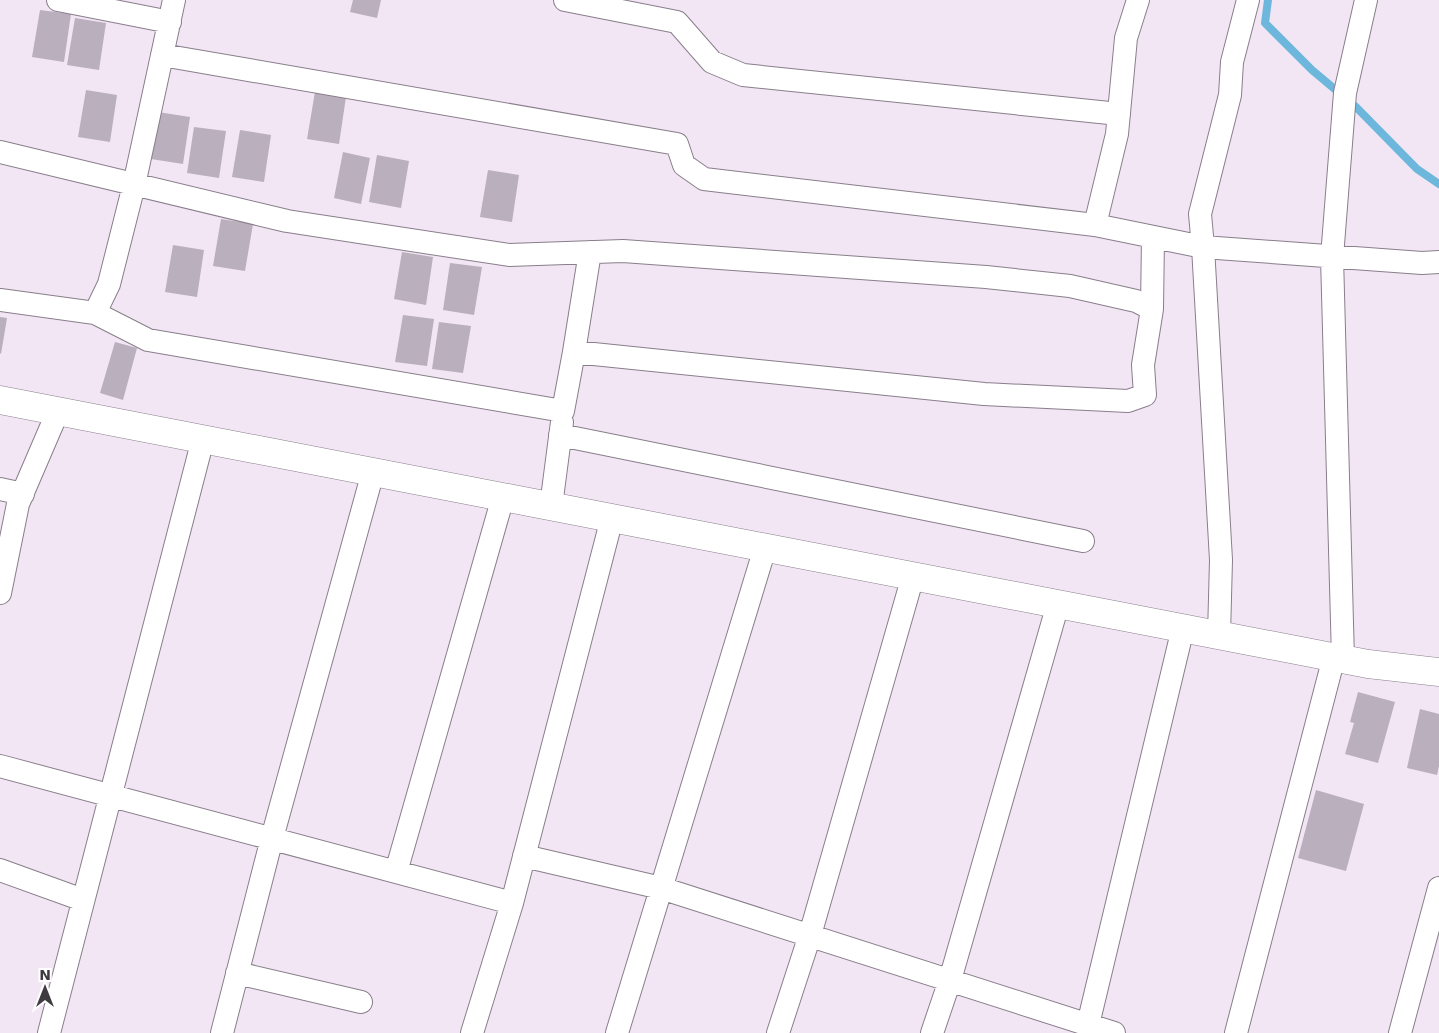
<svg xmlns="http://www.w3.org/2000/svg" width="1439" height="1033" font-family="'DejaVu Sans',sans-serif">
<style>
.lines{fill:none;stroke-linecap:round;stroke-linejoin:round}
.stream{stroke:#6db6dc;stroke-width:8}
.building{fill:#b9afbd}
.minor-casing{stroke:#897e8b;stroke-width:24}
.tertiary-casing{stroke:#897e8b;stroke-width:29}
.minor{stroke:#fff;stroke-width:22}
.tertiary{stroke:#fff;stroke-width:28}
</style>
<rect width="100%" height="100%" fill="#f2e6f4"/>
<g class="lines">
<!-- stream -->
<path class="stream" d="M1268,0l-3,23 47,47 44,37 61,62 22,15"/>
</g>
<!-- building -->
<path class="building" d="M353,0h28l-4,18 -27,-6z
M40,10l31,4 -7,48 -32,-5z
M75,18l31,5 -7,47 -32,-5z
M86,90l31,5 -7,47 -32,-5z
M315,92l31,5 -7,47 -32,-5z
M158,112l32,5 -7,47 -32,-5z
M194,127l32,4 -7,47 -32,-5z
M240,130l31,5 -7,47 -32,-5z
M343,152l27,6 -9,46 -27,-6z
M377,155l32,6 -8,47 -32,-6z
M488,170l31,5 -7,47 -32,-5z
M221,219l32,5 -8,47 -32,-5z
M173,245l31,5 -7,47 -32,-5z
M402,252l31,5 -7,48 -32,-6z
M450,263l32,4 -8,48 -31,-5z
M403,315l31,4 -7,47 -32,-4z
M0,317l7,1 -6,36 -1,-1z
M439,322l32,4 -8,47 -31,-4z
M115,342l22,6 -14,52 -23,-7z
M1358,692l37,10 -17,61 -33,-9 9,-31 -4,-1z
M1420,709l19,5v52l-2,9 -30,-7z
M1316,790l48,14 -18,67 -48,-13z"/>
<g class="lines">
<!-- minor casing -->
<g class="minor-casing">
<path id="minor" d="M58,0l112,22
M565,0l112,22 35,40 31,13 376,39
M1138,0l-12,38 -9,96 -22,91 108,22 -3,-33 30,-119 2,-33 16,-62
M162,55l515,89 7,21 20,14 391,46
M0,152l287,69 222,34 114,-4 363,26 84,9 66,15 16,8 1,-72
M0,300l95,13 14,-29 25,-99 40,-185
M95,313l53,27 415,71 11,-59 410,42 144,7 17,-6 -2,-30 9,-56
M574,352l16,-100
M560,435l523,106
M0,489l23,5
M551,506l11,-84
M0,593l18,-89 40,-93
M1219,635l2,-75 -18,-313 219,16 17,-1
M1343,659l-11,-402 13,-164 21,-93
M0,766l512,137
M524,856l137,32 453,145
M0,870l83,30
M396,872l107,-375
M237,973l124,29
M49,1033l154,-594
M222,1033l50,-195 101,-366
M472,1033l40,-130 100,-385
M617,1033l148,-485
M778,1033l32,-98 103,-359
M932,1033l18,-53 108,-376
M1086,1033l97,-405
M1236,1033l98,-376
M1400,1033l39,-145"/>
</g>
<!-- tertiary casing -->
<g class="tertiary-casing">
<path id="tertiary" d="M0,400l1368,264 71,8"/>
</g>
<!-- minor -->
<use href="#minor" class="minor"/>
<!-- tertiary -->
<use href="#tertiary" class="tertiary"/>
</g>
<!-- north arrow -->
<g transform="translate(45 988)" stroke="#ffffff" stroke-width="4" paint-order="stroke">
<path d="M0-4L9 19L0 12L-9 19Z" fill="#403b40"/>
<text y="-8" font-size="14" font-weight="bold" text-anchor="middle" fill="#403b40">N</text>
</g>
</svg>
